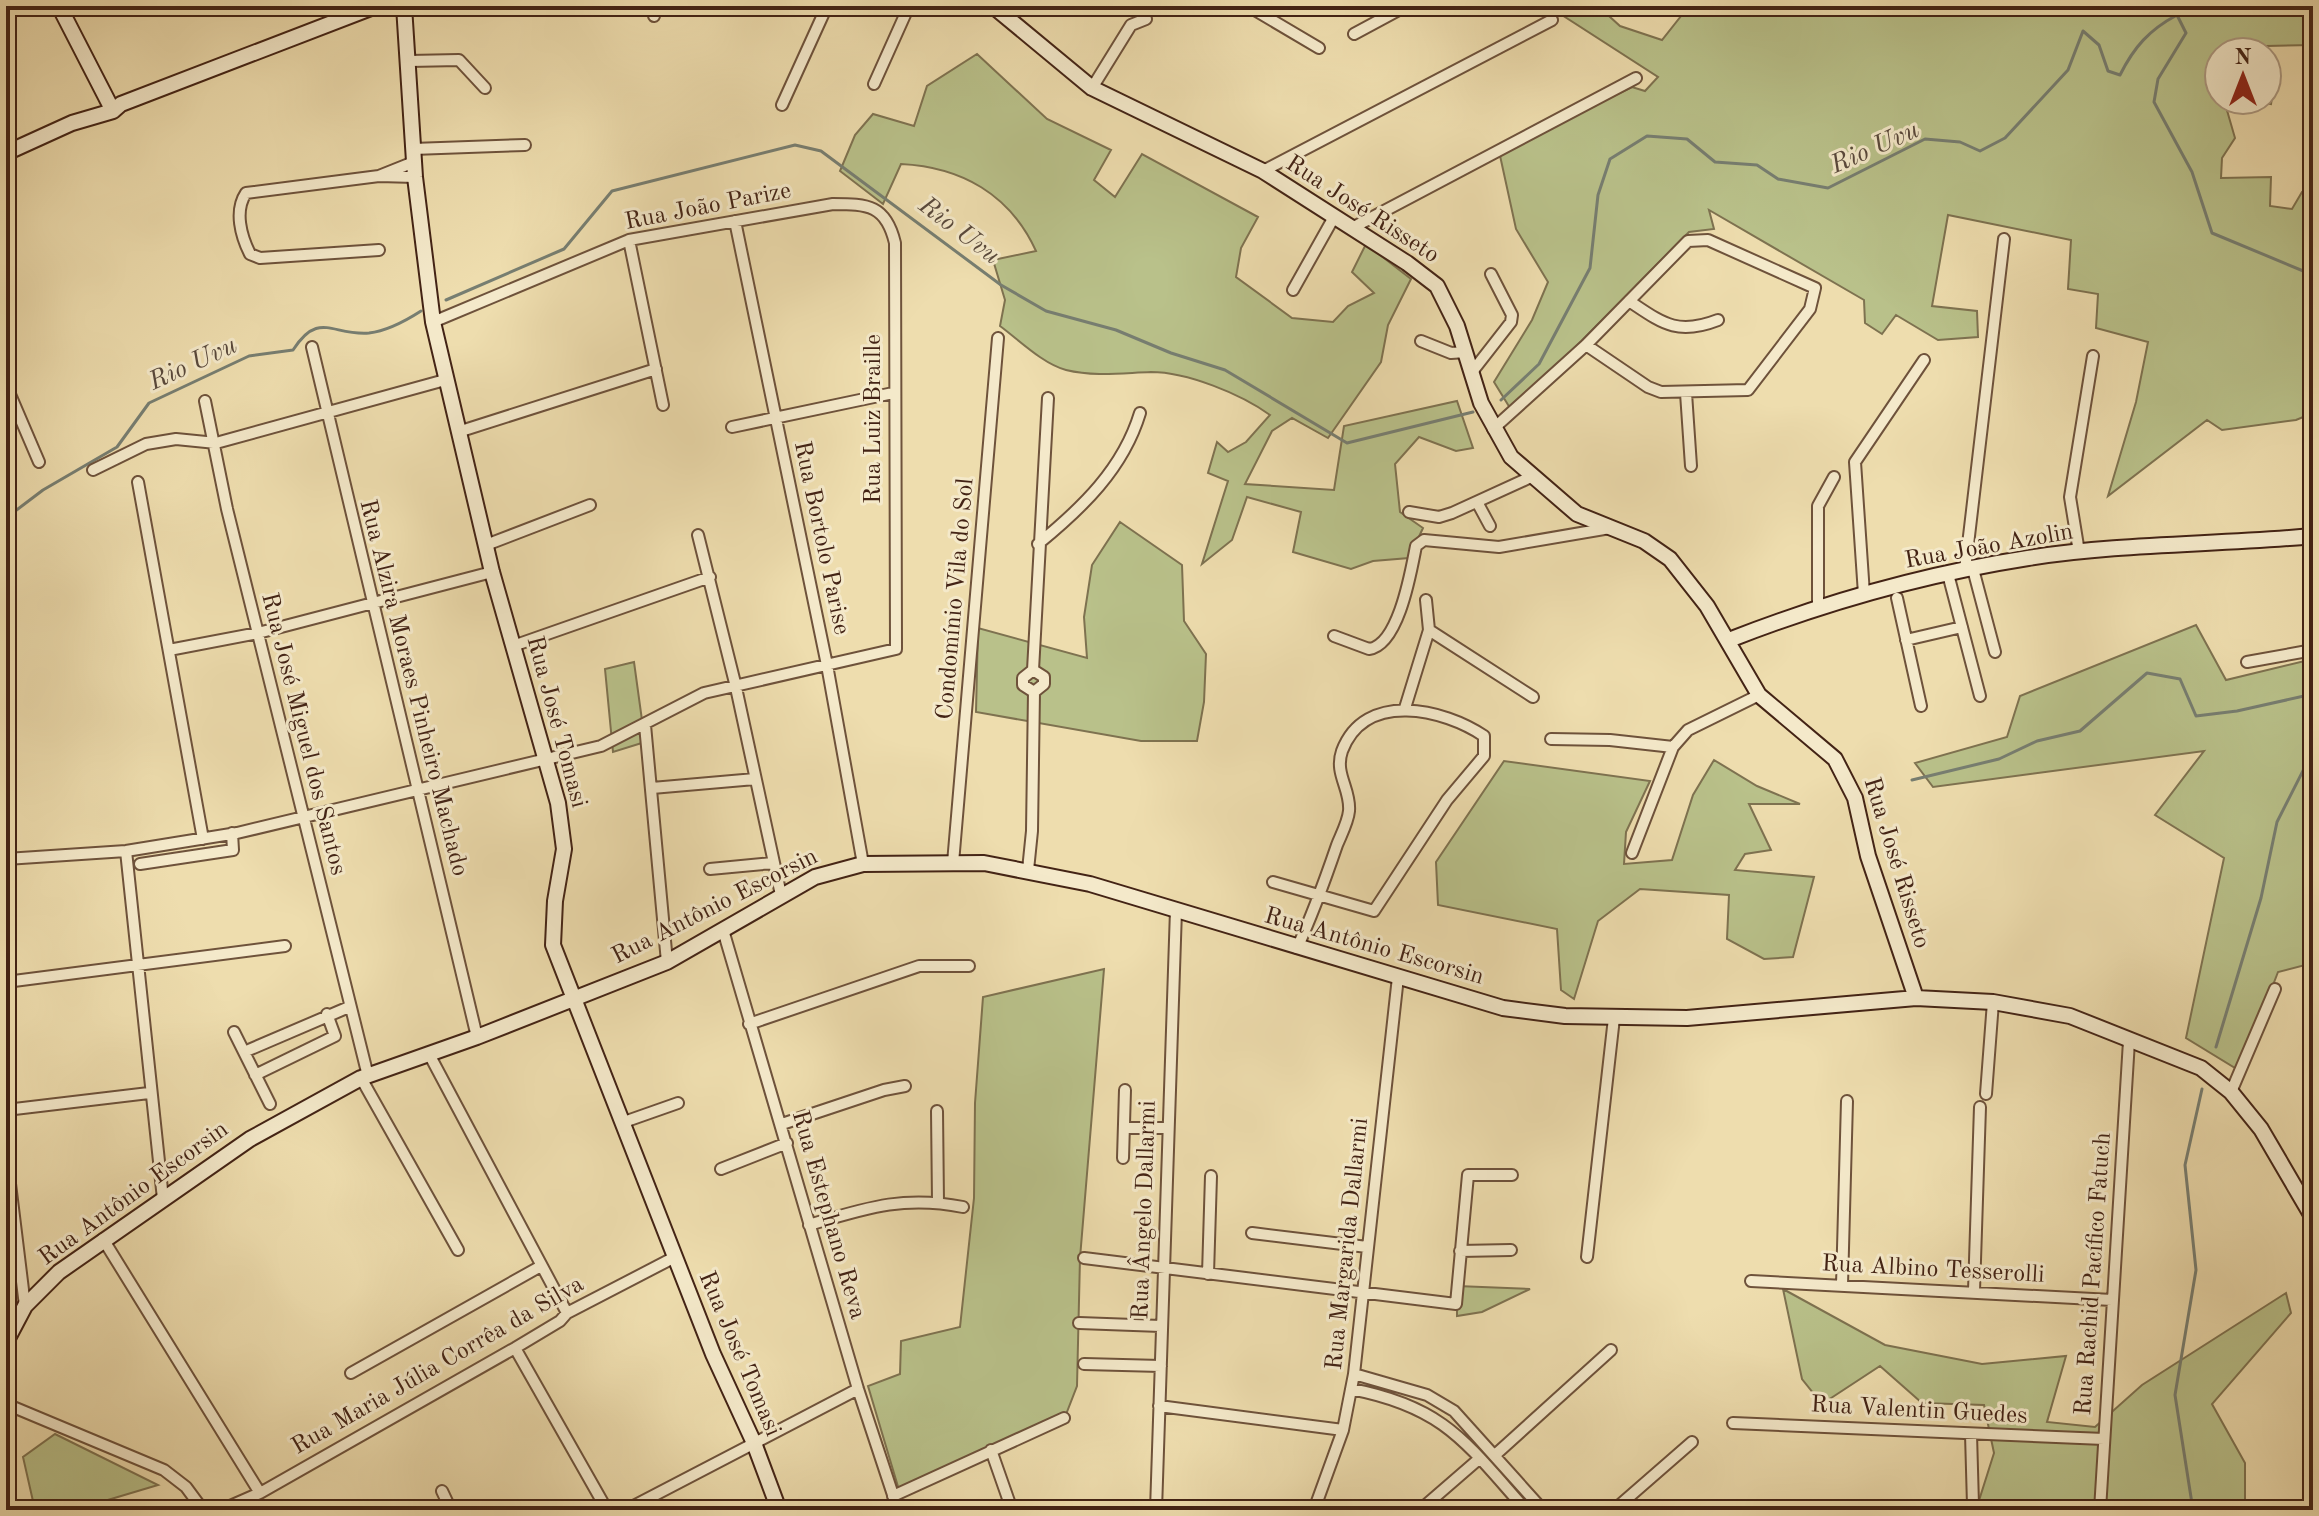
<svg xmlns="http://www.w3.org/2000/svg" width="2319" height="1516" font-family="'Old Standard TT',serif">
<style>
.green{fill:#b9c18a;stroke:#7e7250;stroke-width:2}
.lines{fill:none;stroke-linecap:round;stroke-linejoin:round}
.stream{stroke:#777e71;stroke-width:3}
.street-casing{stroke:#6e523b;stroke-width:14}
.secondary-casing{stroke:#432315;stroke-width:18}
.street{stroke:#f4e9ca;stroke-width:10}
.secondary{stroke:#f4e9ca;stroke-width:14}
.labels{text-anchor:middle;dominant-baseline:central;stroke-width:6;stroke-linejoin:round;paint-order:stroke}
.street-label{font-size:24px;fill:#432315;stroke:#f4e9ca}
.water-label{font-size:26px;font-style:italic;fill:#59493c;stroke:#f4e9ca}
</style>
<rect width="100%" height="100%" fill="#eeddae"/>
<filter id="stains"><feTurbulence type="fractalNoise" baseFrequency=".0025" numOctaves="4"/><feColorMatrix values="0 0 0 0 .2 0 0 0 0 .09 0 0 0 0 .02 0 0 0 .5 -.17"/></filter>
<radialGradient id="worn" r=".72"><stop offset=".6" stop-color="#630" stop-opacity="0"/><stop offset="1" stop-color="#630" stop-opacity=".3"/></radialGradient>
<!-- green -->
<path class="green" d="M1548,6h50l22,20 42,14 27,-34h624v39l-46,1 6,45 -2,13 -27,-4h23v-48h-48v48h5l11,38 -13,20 -1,20 50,-1 -1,29 22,3 10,-17 11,-7v228l-17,7 -74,10 -15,-10 -99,76 28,-94 12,-60 -52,-14 2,-34 -30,-5 3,-49 -123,-25 -16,91 45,5 1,26 -40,3 -42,-25 -14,19 -17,-11 -1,-23 -155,-90 5,19 -25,3 -143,145 -36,31 -16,-26 38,-62 16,-38 -32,-53 -17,-78 133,-64 13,4 13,-14z
M977,54l70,65 64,31 -17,30 21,17 27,-43 116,63 -17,31 -5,29 56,41 41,4 15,-16 26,-13 -22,-21 14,-28 45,35 -23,46 -7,37 -53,76 -36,-20 -20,13 -27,53 89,6 10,-64 113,-25 16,47 -17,3 -37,-14 -24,27 5,48 23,16 -14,30 -36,3 -22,8 -58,-17 8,-40 -54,-15 -15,43 -30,24 26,-83 -20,-8 9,-31 11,10 18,-10 24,-27c-29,-21 -83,-43 -119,-43 -29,1 -56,5 -85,-2 -23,-6 -47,-30 -66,-44l5,-26 -12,-40 43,-9c-26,-57 -75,-84 -135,-87l-18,40 -43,-33 15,-36 18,-21 41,12 13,-40z
M1120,522l62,43 2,56 22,33 -2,48 -7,39h-56l-165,-29 2,-84 109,30 -3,-41 8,-52z
M2196,625l30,55 87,-21v304l-35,9 -38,99 -54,-33 38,-180 -69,-43 49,-64 -271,36 -18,-24 92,-26 13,-41z
M634,662l11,80 -32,10 -8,-83z
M1714,760l43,26 43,18h-51l22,46 -26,4 -10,16 79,7 -21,80 -29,2 -37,-20 2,-44 -89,-6 -42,32 -24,78 -13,-9 -4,-61 -119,-24 -2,-43 68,-101 146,20 -24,51 -2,32 48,-4 21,-65z
M1104,969l-24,289 -3,128 -12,31 -166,73 -31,-104 32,-12 1,-33 59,-14 14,-129 1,-95 8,-106z
M1457,1286l73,3 -48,23 -25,4z
M1783,1289l102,56 97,19 84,-8 -19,66 48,5 47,-42 144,-92 5,20 -79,91 33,59v47h-269l18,-57 -10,-48 -62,-2 -42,-37 -58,38 -20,-25z
M55,1434l103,51 -67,20 1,5h-57l-12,-53z"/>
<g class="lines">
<!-- stream -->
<path class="stream" d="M446,300l118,-51 48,-58 183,-46 26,6 180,134 45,26 70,19 55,23 54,17 122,73 126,-31
M1501,400l38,-36 51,-96 8,-73 12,-36 37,-23 40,3 28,23 42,3 21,14 50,9 97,-49 35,3 20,9 25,-13 63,-68 15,-39 16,14 9,26 12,4c14,-28 29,-45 57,-60l9,18 -28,46 -4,23 38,70 20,61 101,42
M6,518l37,-28 74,-43 32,-44 100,-47 44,-6c26,-40 39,-14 76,-17 18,-2 38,-13 52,-22
M1912,780l87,-21 38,-18 43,-10 67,-58 33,6 16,37 41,-5 76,-17
M2216,1047l45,-149 16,-76 36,-71
M2193,1510l-18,-115 21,-125 -11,-105 17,-76"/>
<!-- street casing -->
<g class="street-casing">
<path id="street" d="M653,6l1,10
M1248,6l71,42
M1354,34l52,-28
M409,61l50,-1 26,28
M874,84l35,-78
M1092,88l39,-63 15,-6
M782,105l45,-99
M413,149l112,-4
M1263,171l289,-151
M379,176l36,1
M735,221l92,444 36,199
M1352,228l284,-150
M629,240l34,165
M379,250l-119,8 -10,-4c-9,-18 -16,-43 -4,-61l133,-17 35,-14
M1293,290l41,-73
M1629,301c33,22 48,35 89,19
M1421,341l30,12 15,-1
M312,347l165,690
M1472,372l39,-50 1,-7 -21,-41
M6,385l33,77
M1686,393l5,73
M205,401l22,108 141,567
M732,427l161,-34
M1493,429l93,-84 102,-104 20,-1 107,48 -5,21 -62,81 -87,2 -13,-5 -62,-42
M458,432l198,-63
M93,470l53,-26 30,-5 40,4 229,-63
M138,482l65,357
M1477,502l13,24
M1409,512l30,5 13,-4 79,-36
M698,535l37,148 46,212
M1038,544c44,-36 85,-75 102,-131
M486,545l104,-40
M2079,552l-9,-55 23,-141
M1973,569l22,83
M1965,570l39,-331
M1948,574l32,122
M1864,594l-9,-132 69,-102
M1897,598l24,108
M1818,607v-101l16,-29
M1429,630l104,67
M1334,636l35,13c30,-4 42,-78 47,-103l8,-6 75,7 111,-19
M1906,640l56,-13
M513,646l197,-69
M169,650l89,-17 234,-61
M2247,662l66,-12
M1033,670l15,-272
M1033,670l-10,8v7l11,7
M1033,670l11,7v7l-10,8
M1405,708l24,-78 -3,-30
M645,725l22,237
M1551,739l59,1 63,7 15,-17 71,-35
M652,788l103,-9
M126,851l37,348
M1632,853l41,-106
M6,859l120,-8 111,-18 364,-87 103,-53 192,-44 -1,-406c-9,-38 -27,-39 -62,-39l-204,36 -196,82
M953,863l45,-525
M140,864l93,-14 -1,-17
M710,869l63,-6
M1028,870l4,-39 2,-139
M1273,882l101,29 73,-111 37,-44v-20c-40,-27 -119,-46 -142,15 -8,23 9,38 7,60 -1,11 -8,24 -12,34 -12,35 -24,69 -40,103
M723,930l135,459 40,121
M6,982l279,-36
M749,1024l170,-58h50
M234,1032l36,72
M244,1052l105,-45
M429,1054l138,259
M255,1075l80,-39 -8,-22
M361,1078l97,172
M2231,1092l44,-103
M1986,1094l7,-92
M6,1110l143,-17
M937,1111l1,91
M624,1122l54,-19
M782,1124l102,-34 21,-4
M1125,1128h43
M6,1151l19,155
M1123,1158l2,-68
M721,1169l66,-26
M809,1225c57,-17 95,-30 154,-18
M1252,1233l115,14
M103,1239l157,254
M1460,1251l51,-1
M1587,1257l27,-239
M1084,1258l372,46 12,-129h44
M1208,1274l3,-98
M1751,1281l361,19
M1842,1285l5,-184
M1974,1291l6,-184
M1079,1323l82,3
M515,1348l92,162
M1084,1364l77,2
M351,1373l190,-107
M1354,1374l73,21 27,16 89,99
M1351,1389c94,18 115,54 175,121
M6,1404l158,66 22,17 17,23
M1159,1406l184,24
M1733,1423l371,16
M991,1450l21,60
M1495,1455l116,-105
M442,1491l9,19
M893,1496l171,-78
M221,1510l39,-17 255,-145 45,-27 7,-8 108,-56
M626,1510l232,-121
M1156,1510l20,-600
M1314,1510l29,-80 11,-56 44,-397
M1420,1510l60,-52
M1614,1510l78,-68
M1969,1510l4,-5 -2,-71
M2100,1510l29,-469"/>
</g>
<!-- secondary casing -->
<g class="secondary-casing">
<path id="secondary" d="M59,6l54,105
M404,6l11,171 18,145 59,250 66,231 6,46 -9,52 -2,44 160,409 41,89 25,67
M993,6l99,82 171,83 144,92 30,23 20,40 24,77 30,54 66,57 67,27 26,18 37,47 52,89 76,64 20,39 13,58 48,142
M6,153l66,-30 41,-12 8,-7 255,-98
M1729,640c97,-38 196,-66 299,-82 93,-15 191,-13 285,-22
M6,1342l19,-36 34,-34 191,-133 111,-61 116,-41 190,-75 148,-85 48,-13 121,-1 106,21 413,124 62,8 122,2 229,-20 77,4 77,14 131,52 30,24 30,37 52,89"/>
</g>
<!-- street -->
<use href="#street" class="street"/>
<!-- secondary -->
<use href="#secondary" class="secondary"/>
</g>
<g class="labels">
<!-- street labels -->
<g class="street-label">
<text transform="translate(708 207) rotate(-11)">Rua João Parize</text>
<text transform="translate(1362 210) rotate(33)">Rua José Risseto</text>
<text transform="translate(874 419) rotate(-90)">Rua Luiz Braille</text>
<text transform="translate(821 538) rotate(78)">Rua Bortolo Parise</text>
<text transform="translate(1989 547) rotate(-10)">Rua João Azolin</text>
<text transform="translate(956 599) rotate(-85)">Condomínio Vila do Sol</text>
<text transform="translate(413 688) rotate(76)">Rua Alzira Moraes Pinheiro Machado</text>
<text transform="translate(556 722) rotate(75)">Rua José Tomasi</text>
<text transform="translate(303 734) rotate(76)">Rua José Miguel dos Santos</text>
<text transform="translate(1896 863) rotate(73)">Rua José Risseto</text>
<text transform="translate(715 907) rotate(-27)">Rua Antônio Escorsin</text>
<text transform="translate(1374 947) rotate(16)">Rua Antônio Escorsin</text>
<text transform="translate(134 1194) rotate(-36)">Rua Antônio Escorsin</text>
<text transform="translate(1145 1210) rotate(-88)">Rua Ângelo Dallarmi</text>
<text transform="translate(828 1215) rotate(74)">Rua Estephano Reva</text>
<text transform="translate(1348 1244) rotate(-84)">Rua Margarida Dallarmi</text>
<text transform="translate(1933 1270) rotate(3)">Rua Albino Tesserolli</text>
<text transform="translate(2094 1274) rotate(-86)">Rua Rachid Pacífico Fatuch</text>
<text transform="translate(739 1354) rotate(67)">Rua José Tomasi</text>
<text transform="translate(438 1366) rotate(-30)">Rua Maria Júlia Corrêa da Silva</text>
<text transform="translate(1919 1411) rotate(3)">Rua Valentin Guedes</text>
</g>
<!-- water labels -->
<g class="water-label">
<text transform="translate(1875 148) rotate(-24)">Rio Uvu</text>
<text transform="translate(959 231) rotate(37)">Rio Uvu</text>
<text transform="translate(193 364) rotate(-25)">Rio Uvu</text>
</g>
</g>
<!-- margin -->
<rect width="2319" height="1516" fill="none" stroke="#eeddae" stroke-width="32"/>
<rect x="8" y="8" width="2303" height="1500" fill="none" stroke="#432315" stroke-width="4"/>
<rect x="16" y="16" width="2287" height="1484" fill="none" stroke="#432315" stroke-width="2"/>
<!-- north arrow -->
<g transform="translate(2243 76)"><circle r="38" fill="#f4e9ca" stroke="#ad9a82" stroke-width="2"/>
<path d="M0-6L14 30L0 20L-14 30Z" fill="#8f2418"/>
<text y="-12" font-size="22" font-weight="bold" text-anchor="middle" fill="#432315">N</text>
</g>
<rect width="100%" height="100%" filter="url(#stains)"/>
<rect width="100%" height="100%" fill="url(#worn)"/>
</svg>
